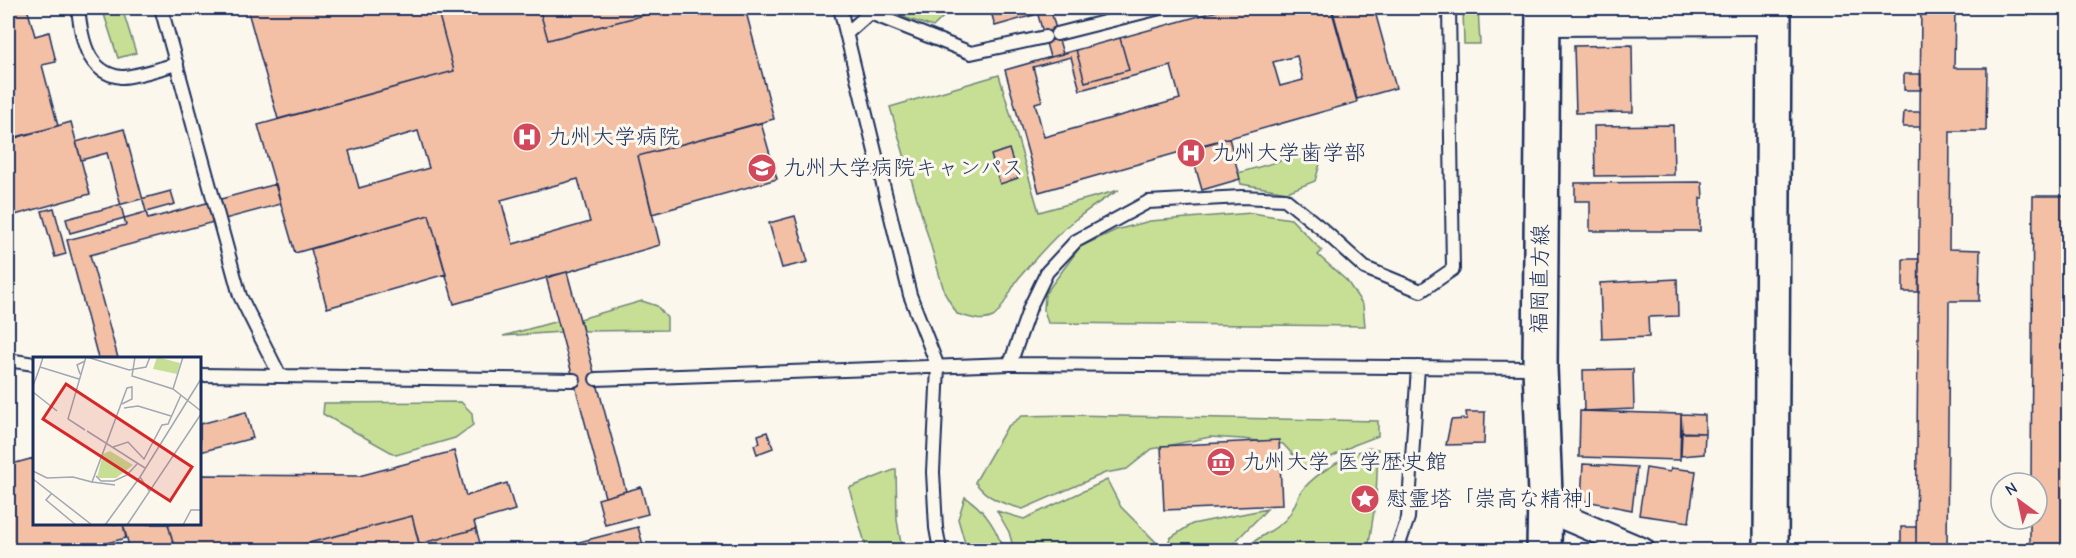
<svg xmlns="http://www.w3.org/2000/svg" width="2076" height="558" font-family="'Comic Neue','Klee One',sans-serif">
<style>
.green{fill:#c7df95;stroke:#71877a;stroke-width:1.5}
.building{fill:#f3c0a5;stroke:#1b2f5e;stroke-width:1.5;fill-rule:evenodd}
.lines{fill:none;stroke-linecap:round;stroke-linejoin:round}
.service-casing{stroke:#1b2f5e;stroke-width:16}
.minor-casing{stroke:#1b2f5e;stroke-width:28}
.primary-casing{stroke:#1b2f5e;stroke-width:38}
.service{stroke:#fbf7ec;stroke-width:12}
.minor{stroke:#fbf7ec;stroke-width:24}
.primary{stroke:#fbf7ec;stroke-width:33}
.labels{text-anchor:middle;dominant-baseline:central;stroke-width:6;stroke-linejoin:round;paint-order:stroke}
.poi-label{font-size:22px;fill:#1b2f5e;stroke:#fbf7ec;text-anchor:start}
.street-label{font-size:22px;fill:#1b2f5e;stroke:#fbf7ec}
.inset-road{fill:none;stroke:#a1a7b3;stroke-width:1.5}
.view{fill:#d62828;fill-opacity:0.15;stroke:#d62828;stroke-width:3}
.inset-edge{fill:none;stroke:#1b2f5e;stroke-width:3}
</style>
<rect width="100%" height="100%" fill="#fbf7ec"/>
<filter id="ink" filterUnits="userSpaceOnUse"><feTurbulence type="fractalNoise" baseFrequency=".0167" numOctaves="2"/><feDisplacementMap in="SourceGraphic" scale="12" xChannelSelector="R" yChannelSelector="G"/><feConvolveMatrix kernelMatrix="1 2 1 2 8 2 1 2 1" color-interpolation-filters="sRGB"/></filter>
<g filter="url(#ink)">
<!-- green -->
<path class="green" d="M102,8h20l14,45 -18,5z
M899,8h46l-2,9 -10,10 -30,-10 -5,-4z
M1463,8h15l2,36h-16z
M999,75l40,137 80,-22c-45,26 -68,49 -101,89 -7,9 -16,33 -25,38 -12,6 -24,0 -36,-3l-12,-20 -55,-187z
M1311,152l9,12 -5,17 -28,11 -46,-8 -3,-11z
M1252,213l39,6 31,32 -4,4 29,26 16,24 2,21 -317,-3 -4,-13 1,-16 35,-47 36,-17 34,-9z
M642,301l15,5 10,12v12l-84,1 -3,-12z
M558,321l3,11 -58,4z
M461,402l11,11 1,12 -18,13 -59,17 -73,-41 1,-11z
M1069,415l309,6v15l-24,9 -47,25 -24,-26 -41,-5 -32,-2 -58,12 -25,20 -22,4 -82,36c-19,-5 -36,-10 -48,-27l32,-55 15,-11z
M1367,448l11,1 -2,49 -8,52h-124c12,-13 29,-18 41,-30 9,-8 11,-23 19,-32 16,-18 42,-31 63,-40z
M896,469l1,51 5,30h-35l-18,-62z
M1107,480l14,27 43,43 2,-1 4,-11 22,-14 75,-15 -40,41h-213l-5,-18 -12,-21 27,8z
M965,497c20,13 32,32 38,53h-36l-9,-31z"/>
<!-- building -->
<path class="building" d="M8,8h19l8,28 14,-4 7,30 -14,3 16,61 -42,11 -8,-28z
M247,8h190l17,63 -176,48z
M437,8h102l9,32 123,-32h74l29,111 -136,37 22,89 -93,27 -113,32 -25,-89 -134,38 -37,-128 196,-54zM418,131l11,37 -70,20 -10,-37zM578,179l12,43 -77,22 -12,-44z
M539,8h132l-123,32z
M990,8h42l2,7 -39,11z
M1036,8h14l13,46 -13,3z
M1228,8h103l26,94 -318,90 -34,-122 71,-20 9,32 44,-12 -9,-32zM1297,56l6,24 -23,6 -7,-24zM1071,57l9,33 91,-24 9,33 -136,38 -9,-34 7,-2 -9,-34z
M1332,8h42l22,80 -39,11z
M1921,8h34l-1,60h33l-1,63h-36l-1,118 31,1 -1,51h-30l-2,249h-31z
M1120,38l9,32 -44,12 -9,-32z
M1632,45l1,67 -57,1 -2,-67z
M1904,74h17v16h-17z
M1904,112h16v15h-17z
M71,122l19,72 -82,23v-77z
M761,123l16,56 -125,35 -14,-58z
M1673,125l1,50 -79,1 -1,-50z
M124,129l24,90 128,-35 5,20 -191,51 28,103h-20l-31,-118 59,-15 -19,-72 -26,7 -5,-18z
M1229,138l11,41 -38,11 -12,-42z
M1009,149l9,29 -18,6 -9,-29z
M1702,182l1,16h-3v33h-110v-30h-15v-18z
M171,191l4,13 -105,29 -4,-14z
M2033,196h35v354h-38v-31h7v-36h-6z
M54,208l12,46 -11,3 -13,-46z
M429,215l17,59 -119,34 -16,-59z
M795,216l13,46 -26,6 -13,-45z
M1903,259h16v33h-16z
M567,272l59,219 -21,6 -59,-220z
M1677,279l1,37 -30,1 1,20 -47,2 -2,-56z
M1633,369l1,40 -50,2 -1,-41z
M1580,411l101,3 -1,46 -101,-3z
M246,412l7,26 -53,14v-28z
M1466,412h19l-1,32 -38,1 5,-25 16,-1z
M1681,414l24,1v18l-23,-1z
M767,432l6,16 -16,6 -3,-9 6,-2 -2,-8z
M1682,433h23l-1,21 -23,2z
M1279,440l3,65 -118,5 -3,-64z
M454,451l12,45 41,-13 8,27 -41,12 2,7 -57,15 -7,-28 -130,34h-107l-7,-26h32v-49l159,1z
M34,458v66h89l3,14 -46,12h-72v-85z
M1583,464l54,3 -5,43 -51,-10z
M1646,468l24,4 1,-4 25,3 -7,51 -50,-7z
M641,487l7,27 -43,11 -7,-26z
M412,516l9,34h-139z
M123,524h45l7,26h-45z
M638,527l5,18 -21,5h-45l-2,-7z
M1901,527h15v18h-15z
M476,529l6,21h-61l-2,-6z
M1419,547h46v3h-46z"/>
<g class="lines">
<!-- service casing -->
<g class="service-casing">
<path id="service" d="M78,8c3,28 8,65 43,69 11,1 43,-10 56,-13
M161,8l79,288 40,80 294,4
M840,8l70,287 28,72 -5,105 3,56 4,22
M870,13l101,40 74,-16
M846,34l28,-25
M1057,34l103,-26
M8,360l26,4
M1010,364l20,-57 17,-35 29,-31 72,-39 94,-5 43,2 37,30 43,39 56,23 32,-22 -4,-261
M200,375l80,1
M596,379l414,-15 530,4
M1397,550l11,-32 10,-151"/>
</g>
<!-- minor casing -->
<g class="minor-casing">
<path id="minor" d="M1543,23l231,-1
M1545,509l97,41"/>
</g>
<!-- primary casing -->
<g class="primary-casing">
<path id="primary" d="M1543,8l-3,360 5,126 -1,56
M1771,550l3,-542"/>
</g>
<!-- service -->
<use href="#service" class="service"/>
<!-- minor -->
<use href="#minor" class="minor"/>
<!-- primary -->
<use href="#primary" class="primary"/>
</g>
</g>
<!-- icons -->
<defs>
<g id="hospital-disc" transform="scale(1.5)"><circle r="9.5" fill="#d1495b" stroke="#fbf7ec"/><path d="M-5-5h3v3.5h4V-5h3V5h-3V1.5h-4V5h-3Z" fill="#fff"/></g>
<g id="university-disc" transform="scale(1.5)"><circle r="9.5" fill="#d1495b" stroke="#fbf7ec"/><path d="M0-5L7-2L0 1L-7-2ZM-4 1L0 2.5L4 1V4Q0 6-4 4Z" fill="#fff"/></g>
<g id="museum-disc" transform="scale(1.5)"><circle r="9.5" fill="#d1495b" stroke="#fbf7ec"/><path d="M0-6L6-3V-2H-6V-3ZM-5-1h2V3h-2ZM-1-1h2V3h-2ZM3-1h2V3H3ZM-6 4H6V6H-6Z" fill="#fff"/></g>
<g id="sight-disc" transform="scale(1.5)"><circle r="9.5" fill="#d1495b" stroke="#fbf7ec"/><path d="M0-6L1.8-2.2L6-1.7L2.9 1.2L3.7 5.4L0 3.3L-3.7 5.4L-2.9 1.2L-6-1.7L-1.8-2.2Z" fill="#fff"/></g>
</defs>
<g fill-rule="evenodd">
<use href="#hospital-disc" x="527" y="137"/>
<use href="#hospital-disc" x="1191" y="153"/>
<use href="#university-disc" x="762" y="168"/>
<use href="#museum-disc" x="1221" y="462"/>
<use href="#sight-disc" x="1365" y="499"/>
</g>
<g class="labels">
<!-- poi labels -->
<g class="poi-label">
<text x="548" y="137">九州大学病院</text>
<text x="1212" y="153">九州大学歯学部</text>
<text x="783" y="168">九州大学病院キャンパス</text>
<text x="1242" y="462">九州大学 医学歴史館</text>
<text x="1386" y="499">慰霊塔「崇高な精神」</text>
</g>
<!-- street labels -->
<g class="street-label">
<text transform="translate(1540 279) rotate(-89)">福岡直方線</text>
</g>
</g>
<!-- overview -->
<g transform="translate(33 357)">
<rect width="168" height="168" fill="#fbf7ec"/>
<path d="M124,0l23,6 -3,11 -24,-5zM77,94l23,14 -17,13h-19l6,-24z" fill="#c7df95"/>
<path class="inset-road" d="M10,0l-3,10 39,12M54,0l42,13 17,-3 4,-10M102,0l-3,19 41,13 28,22M47,17l-3,-9 8,-4M0,29l7,-19M140,32l10,-32M0,35l24,19M91,51l14,-2 33,10M52,73l-17,-11 18,-62M54,74l58,37M80,90l15,-5 16,17 18,-34 6,-1 13,-29M0,114l14,7 26,-1 19,5 35,-94 5,-1v12l-10,5M63,119l5,5h13l13,-6 10,-11M107,120l10,15M0,122l59,46M59,125l23,3M19,136l-6,7 30,25M72,168l35,-48 61,-98M94,168l74,-111M150,168l8,-15h10"/>
<path class="view" d="M33,27l126,83 -22,34 -127,-82z"/>
<rect width="168" height="168" class="inset-edge"/>
</g>
<!-- margin -->
<rect width="2076" height="558" fill="none" stroke="#fbf7ec" stroke-width="30"/>
<rect x="15" y="15" width="2046" height="528" fill="none" stroke="#1b2f5e" stroke-width="2" filter="url(#ink)"/>
<!-- north arrow -->
<g transform="translate(2019 501) rotate(327)"><circle r="28" fill="#fbf7ec" stroke="#a1a7b3" stroke-width="1.5"/>
<path d="M0-4.5L10 22L0 15L-10 22Z" fill="#d1495b"/>
<text y="-9" font-size="16" font-weight="bold" text-anchor="middle" fill="#1b2f5e">N</text>
</g>
</svg>
